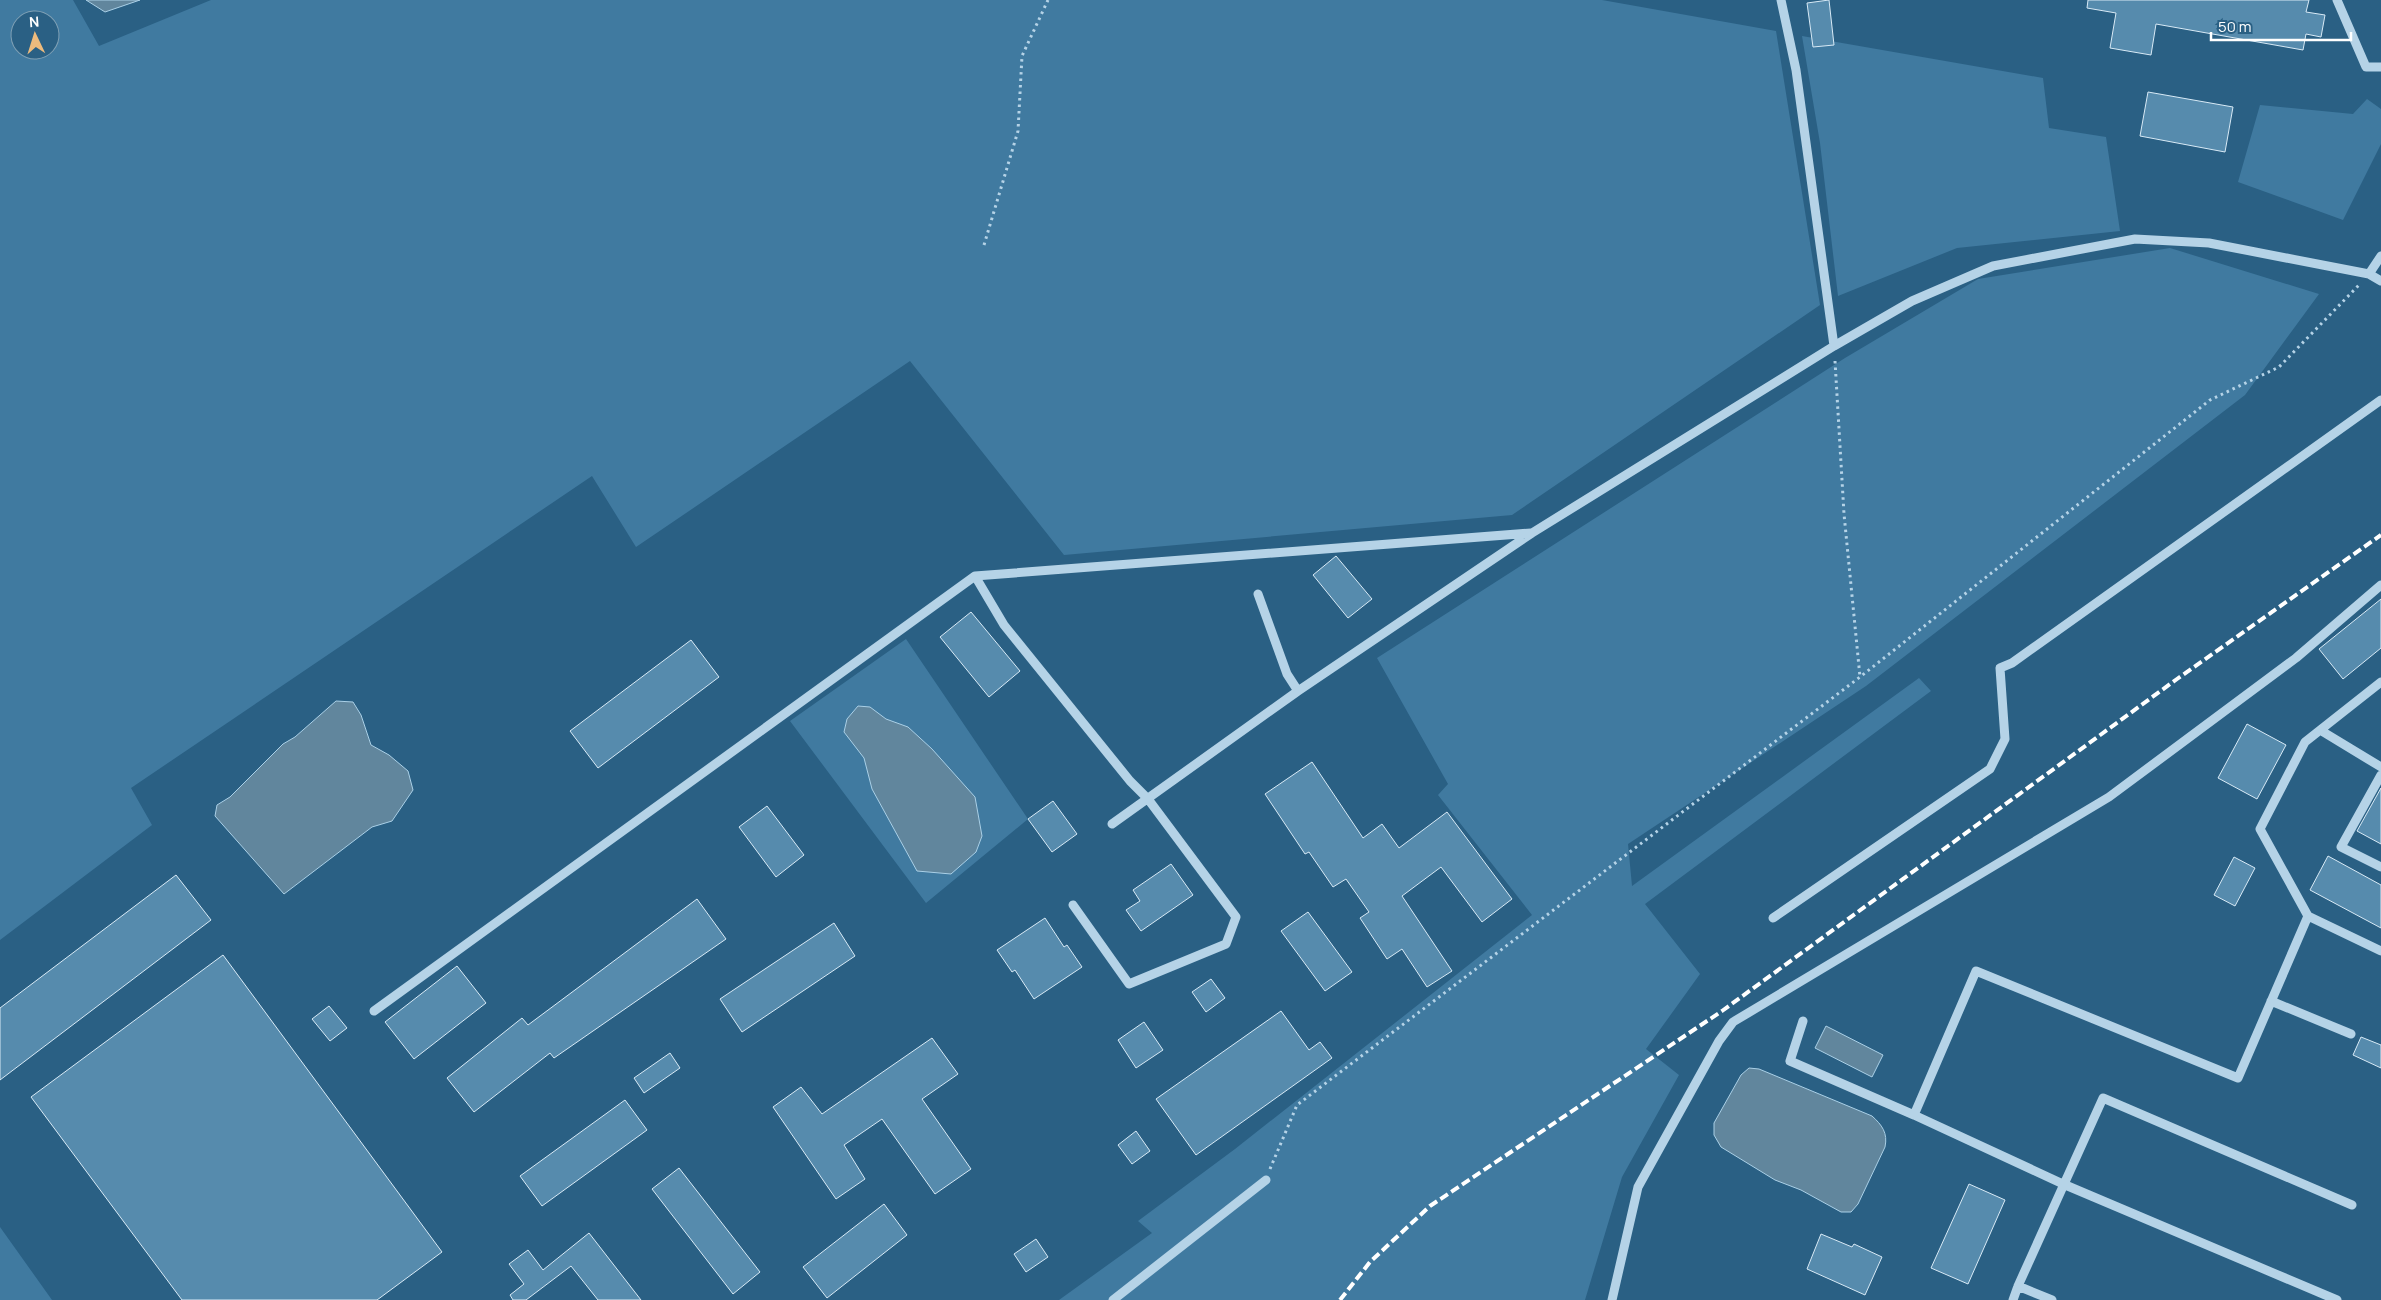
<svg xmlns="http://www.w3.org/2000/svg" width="2381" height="1300" font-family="Manrope,sans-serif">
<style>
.green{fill:#407aa0;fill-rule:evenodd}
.water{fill:#61869d;stroke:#aad0e7}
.building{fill:#568bad;stroke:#d8eaf6}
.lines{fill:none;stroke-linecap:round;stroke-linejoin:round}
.path{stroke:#b5d3e7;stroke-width:3;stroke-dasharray:2.5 4;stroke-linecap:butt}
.minor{stroke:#b5d3e7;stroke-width:9}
.rail{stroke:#fff;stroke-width:4;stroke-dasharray:9 4;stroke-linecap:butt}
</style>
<rect width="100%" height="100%" fill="#2a6084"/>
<!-- green -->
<path class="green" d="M0,0h73l26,46 112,-46h1391l174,31 44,274 -308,210 -448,40 -154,-194 -274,186 -44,-71 -461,312 21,37 -152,115zM20,20h30v30h-30z
M1802,36l241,42 6,50 57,9 14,94 -163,17 -119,48 -18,-153z
M2367,99l14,10v35l-38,76 -105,-38 22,-77 93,9z
M2170,248l149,46 -74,101 -379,291 -238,158 4,42 287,-208 12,13 -286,213 55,70 -54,75 33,26 -57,102 -37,123h-526l93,-67 -14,-12 97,-72 297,-234 -94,-120 10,-11 -71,-126 468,-300 133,-79z
M906,639l122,180 -102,84 -136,-182z
M0,1227l52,73h-52z"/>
<!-- water -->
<path class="water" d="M86,0h54l-35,12z
M336,701l17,1 8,13 10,30 18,10 19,16 5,19 -21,31 -20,6 -88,67 -69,-78 2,-11 13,-8 53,-53 12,-7z
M858,706l12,1 16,12 22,8 24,22 43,48 7,39 -6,16 -25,22 -34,-3 -45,-82 -8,-31 -20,-26 3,-13z
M1826,1026l57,29 -11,22 -57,-29z
M1749,1068l10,1 113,47c10,9 16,17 13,31l-27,57 -7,8h-10l-40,-22 -26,-10 -54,-33 -7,-12v-12l27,-48z"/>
<!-- building -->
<path class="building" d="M1829,0l5,45 -21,2 -6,-44z
M2088,0h221l-3,12 19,3 -4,22 -15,-3 -3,16 -147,-26 -5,31 -41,-7 6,-35 -29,-5z
M2148,92l85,15 -8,45 -85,-16z
M1336,556l36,43 -24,19 -35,-43z
M2381,599v49l-38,31 -24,-30z
M971,612l49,59 -31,26 -49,-60z
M691,640l28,37 -121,91 -28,-37z
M2247,724l39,21 -29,54 -39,-21z
M1312,762l51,76 19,-14 17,24 48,-36 65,87 -30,23 -41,-55 -39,29 50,75 -25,16 -25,-38 -15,10 -27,-41 9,-6 -23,-33 -13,8 -24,-35 -4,2 -40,-60z
M2381,788v56l-24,-13z
M1053,801l24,33 -25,18 -24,-33z
M767,806l37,49 -28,22 -37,-50z
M2328,856l53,29v43l-71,-38z
M2234,857l21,11 -20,38 -21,-11z
M1171,864l22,31 -52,36 -15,-21 14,-9 -7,-11z
M176,875l35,45 -211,160v-72z
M697,899l29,40 -172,119 -4,-5 -76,59 -27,-34 75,-60 6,7z
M1308,912l44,60 -27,19 -44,-60z
M1045,918l19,29 3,-2 15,22 -48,32 -19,-29 -3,2 -15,-22z
M834,923l21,33 -113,76 -22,-33z
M223,955l219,297 -65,48h-195l-151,-203z
M457,966l29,37 -72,56 -29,-37z
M1211,979l14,19 -19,14 -14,-20z
M329,1006l18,22 -17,13 -18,-22z
M1281,1011l28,39 11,-8 12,16 -136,97 -40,-56z
M1144,1022l19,28 -27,18 -18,-28z
M2361,1037l20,8v23l-28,-13z
M932,1038l26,36 -36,25 49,70 -36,25 -53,-75 -38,26 21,34 -29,20 -63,-92 28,-20 21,27z
M670,1053l10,15 -36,25 -10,-15z
M625,1100l22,30 -105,76 -22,-30z
M1136,1131l14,20 -18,13 -14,-19z
M679,1168l81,104 -27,22 -81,-105z
M1969,1184l36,16 -37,84 -37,-16z
M884,1204l23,31 -80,63 -24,-31z
M589,1233l52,67h-43l-27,-34 -45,34h-13l-3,-5 14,-11 -15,-20 19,-14 15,20z
M1821,1234l31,13 2,-3 28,13 -17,38 -58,-26z
M1036,1239l12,18 -22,15 -12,-18z"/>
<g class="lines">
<!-- path -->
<path class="path" d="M984,245l34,-114 4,-75 26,-56
M1835,361l9,153 16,163
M1270,1169l27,-64 563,-428 350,-277 69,-33 80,-82"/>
<!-- minor -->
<path class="minor" d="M1781,0l15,70 38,276
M2337,0l29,67h15
M2369,274l12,-18
M975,576l29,49 126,156 18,18 88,118 -10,27 -97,40 -56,-79
M1258,594l29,80 11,17
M2320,730l61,37
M2381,775l-40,72 40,20
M1112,824l186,-133 234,-158 302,-187 78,-45 81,-35 142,-27 74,4 160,31 12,7
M2308,916l-48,-87 45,-87 76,-60
M1773,918l217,-149 15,-30 -5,-71 12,-5 369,-263
M2271,1001l80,33
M374,1011l601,-435 556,-43
M1803,1021l-13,40 124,54 149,69 274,116
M1914,1115l62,-144 262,107 70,-162 73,35
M1113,1300l153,-120
M1612,1300l26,-113 81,-146 14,-19 376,-225 187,-139 85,-73
M2013,1300l5,-14
M2052,1300l-34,-14 85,-188 249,107"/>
<!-- rail -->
<path class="rail" d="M1340,1300l30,-38 60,-56 292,-195 455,-332 204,-144"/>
</g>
<!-- north arrow -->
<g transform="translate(35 35) rotate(356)"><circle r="24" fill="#2a6084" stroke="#7fa0b5"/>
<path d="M0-4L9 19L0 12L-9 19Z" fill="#edbb7d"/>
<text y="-8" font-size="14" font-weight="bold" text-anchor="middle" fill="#ffffff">N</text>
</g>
<!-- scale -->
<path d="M2211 32v8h140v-8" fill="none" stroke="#ffffff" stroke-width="2.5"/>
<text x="2218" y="32" font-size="15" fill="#ffffff" stroke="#2a6084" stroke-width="4" paint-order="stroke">50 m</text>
</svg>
